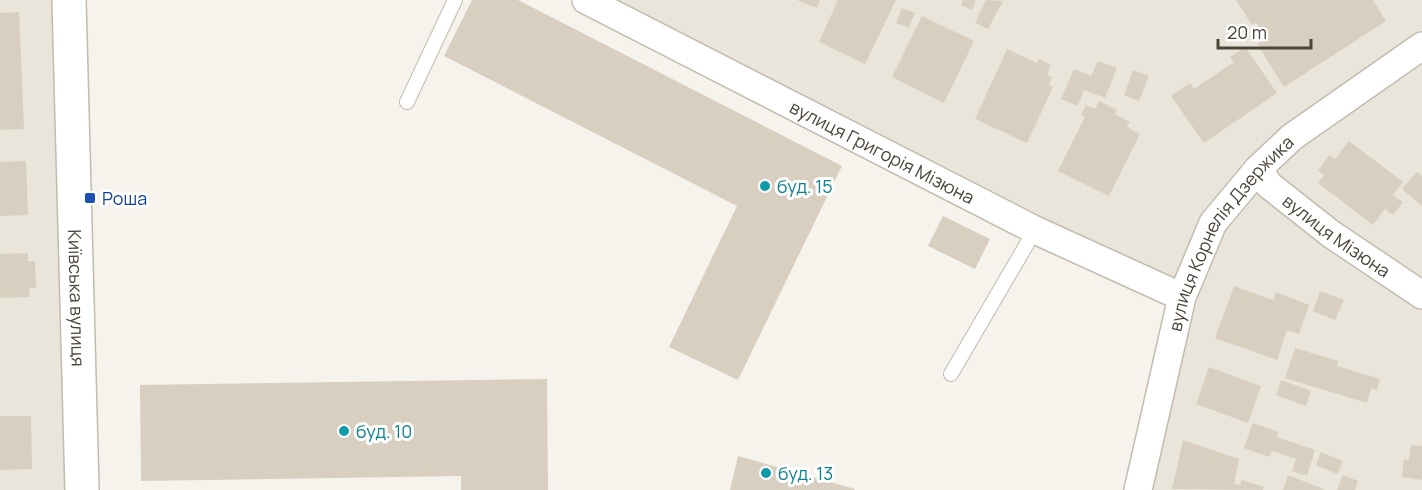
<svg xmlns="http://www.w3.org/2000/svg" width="1422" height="490" font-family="Manrope,sans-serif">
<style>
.residential{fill:#eae5da}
.building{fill:#d8cfc1}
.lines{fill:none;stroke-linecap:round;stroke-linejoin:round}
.service-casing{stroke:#c2bbae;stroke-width:16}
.minor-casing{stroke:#c2bbae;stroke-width:30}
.tertiary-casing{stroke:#c2bbae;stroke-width:36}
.service{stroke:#fff;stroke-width:14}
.minor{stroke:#fff;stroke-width:27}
.tertiary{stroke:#fff;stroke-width:33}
.culture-dot{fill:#0f9aa8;stroke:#fff;stroke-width:2}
.transit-dot{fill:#1a4fb4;stroke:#fff;stroke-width:2}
.labels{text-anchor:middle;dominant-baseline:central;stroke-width:6;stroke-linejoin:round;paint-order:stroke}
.street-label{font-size:18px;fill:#4b4439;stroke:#fff}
.culture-label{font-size:18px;fill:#0d838f;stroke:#fff;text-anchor:start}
.transit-label{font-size:18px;fill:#164399;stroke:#fff;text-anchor:start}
</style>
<rect width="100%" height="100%" fill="#f6f3ec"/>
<!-- residential -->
<path class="residential" d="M0,0h71l15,490h-86z
M580,0h842v490h-286l43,-193z"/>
<!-- building -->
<path class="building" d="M472,0h46l324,166 -104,214 -69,-33 68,-141 -293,-150z
M797,0h23l-3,8z
M838,0h58l-31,64 -46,-22z
M963,0h13l-4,10 -11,-5z
M986,0l17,1 -15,28 -13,-6z
M1236,0h137l13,21 -102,66 -27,-43 9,-6 -10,-16 -4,3z
M902,8l13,5 -6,15 -13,-5z
M19,12l5,117 -24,1v-117z
M922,16l52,25 -30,62 -52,-26z
M1245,47l32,46 -73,50 -33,-47 19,-13 4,6 40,-27 -4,-5z
M1007,49l30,14 2,-4 12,6 -4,10 5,2 -3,8 4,2 -26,56 -52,-24z
M1098,61l19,7 -12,30 -21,-8 -6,16 -17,-7 13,-30 17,7z
M1133,70l16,6 -10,25 -15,-6z
M1099,101l18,9 -2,4 15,8 -3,5 13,7 -31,62 -51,-25 27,-54 -4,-2 5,-10 9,4z
M1349,141l54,41 -10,13 10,7 -10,13 -8,-6 -12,16 -55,-42 6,-8 -6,-4 11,-16 6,4z
M26,161l2,54 -28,1v-54z
M1417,172l5,4v30l-20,-17z
M943,216l47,23 -15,30 -47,-23z
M28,253v8h7l1,27h-7l1,9 -30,1v-44z
M1234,286l39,14 3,-8 33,13 -10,29 -12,-4 -10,30 -62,-22z
M1320,291l24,9 -9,20 -22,-9z
M1295,348l43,13 -1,5 43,13 -3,11 -6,-2 -4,15 -82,-25z
M1209,367l52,19 -13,37 -52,-19z
M547,379l1,111h-87v-14l-320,5 -1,-96z
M1281,380l30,11 -5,15 -30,-11z
M0,416h31l1,53 -32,1z
M1253,423l25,9 -1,5 38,13 -8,26 -15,-5 4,-12 -24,-8 -3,6 -25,-9z
M1183,440l56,19 -5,25 6,1 2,-5 22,7 -1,3 -91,-1z
M1411,445l11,1v34l-20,-3 2,-18 5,1z
M1321,452l22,9 -6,13 -21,-9z
M738,456l117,33v1h-125z
M1288,475l38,15h-43z
M1343,475l15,6 -3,9h-18z"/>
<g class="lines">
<!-- service casing -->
<g class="service-casing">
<path id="service" d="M407,102l48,-102
M951,374l84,-144"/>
</g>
<!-- minor casing -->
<g class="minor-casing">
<g id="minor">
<path id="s1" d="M586,0l449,230 147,67"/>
<path id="s2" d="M1258,169l11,16 62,49 91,61"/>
<path id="s3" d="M1138,490l44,-193 31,-74 45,-54 34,-32 130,-91"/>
</g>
</g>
<!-- tertiary casing -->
<g class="tertiary-casing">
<g id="tertiary">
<path id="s4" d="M69,0l13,490"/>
</g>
</g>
<!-- service -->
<use href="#service" class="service"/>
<!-- minor -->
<use href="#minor" class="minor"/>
<!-- tertiary -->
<use href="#tertiary" class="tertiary"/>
</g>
<!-- markers -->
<g class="culture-dot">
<circle cx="765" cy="186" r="6"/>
<circle cx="344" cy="431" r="6"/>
<circle cx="766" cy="473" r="6"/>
</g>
<rect class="transit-dot" x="84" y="192" width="12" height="12" rx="3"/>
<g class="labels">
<!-- street labels -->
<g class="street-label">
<text stroke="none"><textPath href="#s1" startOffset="333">вулиця Григорія Мізюна</textPath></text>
<text stroke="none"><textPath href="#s2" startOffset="104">вулиця Мізюна</textPath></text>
<text stroke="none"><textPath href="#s3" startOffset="278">вулиця Корнелія Дзержика</textPath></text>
<text stroke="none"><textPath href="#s4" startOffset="298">Київська вулиця</textPath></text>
</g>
<!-- culture labels -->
<g class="culture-label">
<text x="777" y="186">буд. 15</text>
<text x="356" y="431">буд. 10</text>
<text x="778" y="473">буд. 13</text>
</g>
<!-- transit labels -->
<g class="transit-label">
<text x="102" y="198">Роша</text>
</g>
</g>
<!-- scale -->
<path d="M1218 39v9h93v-9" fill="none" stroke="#4b4439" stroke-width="3"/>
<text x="1227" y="39" font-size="18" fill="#4b4439" stroke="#ffffff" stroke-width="4.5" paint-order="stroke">20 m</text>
</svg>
